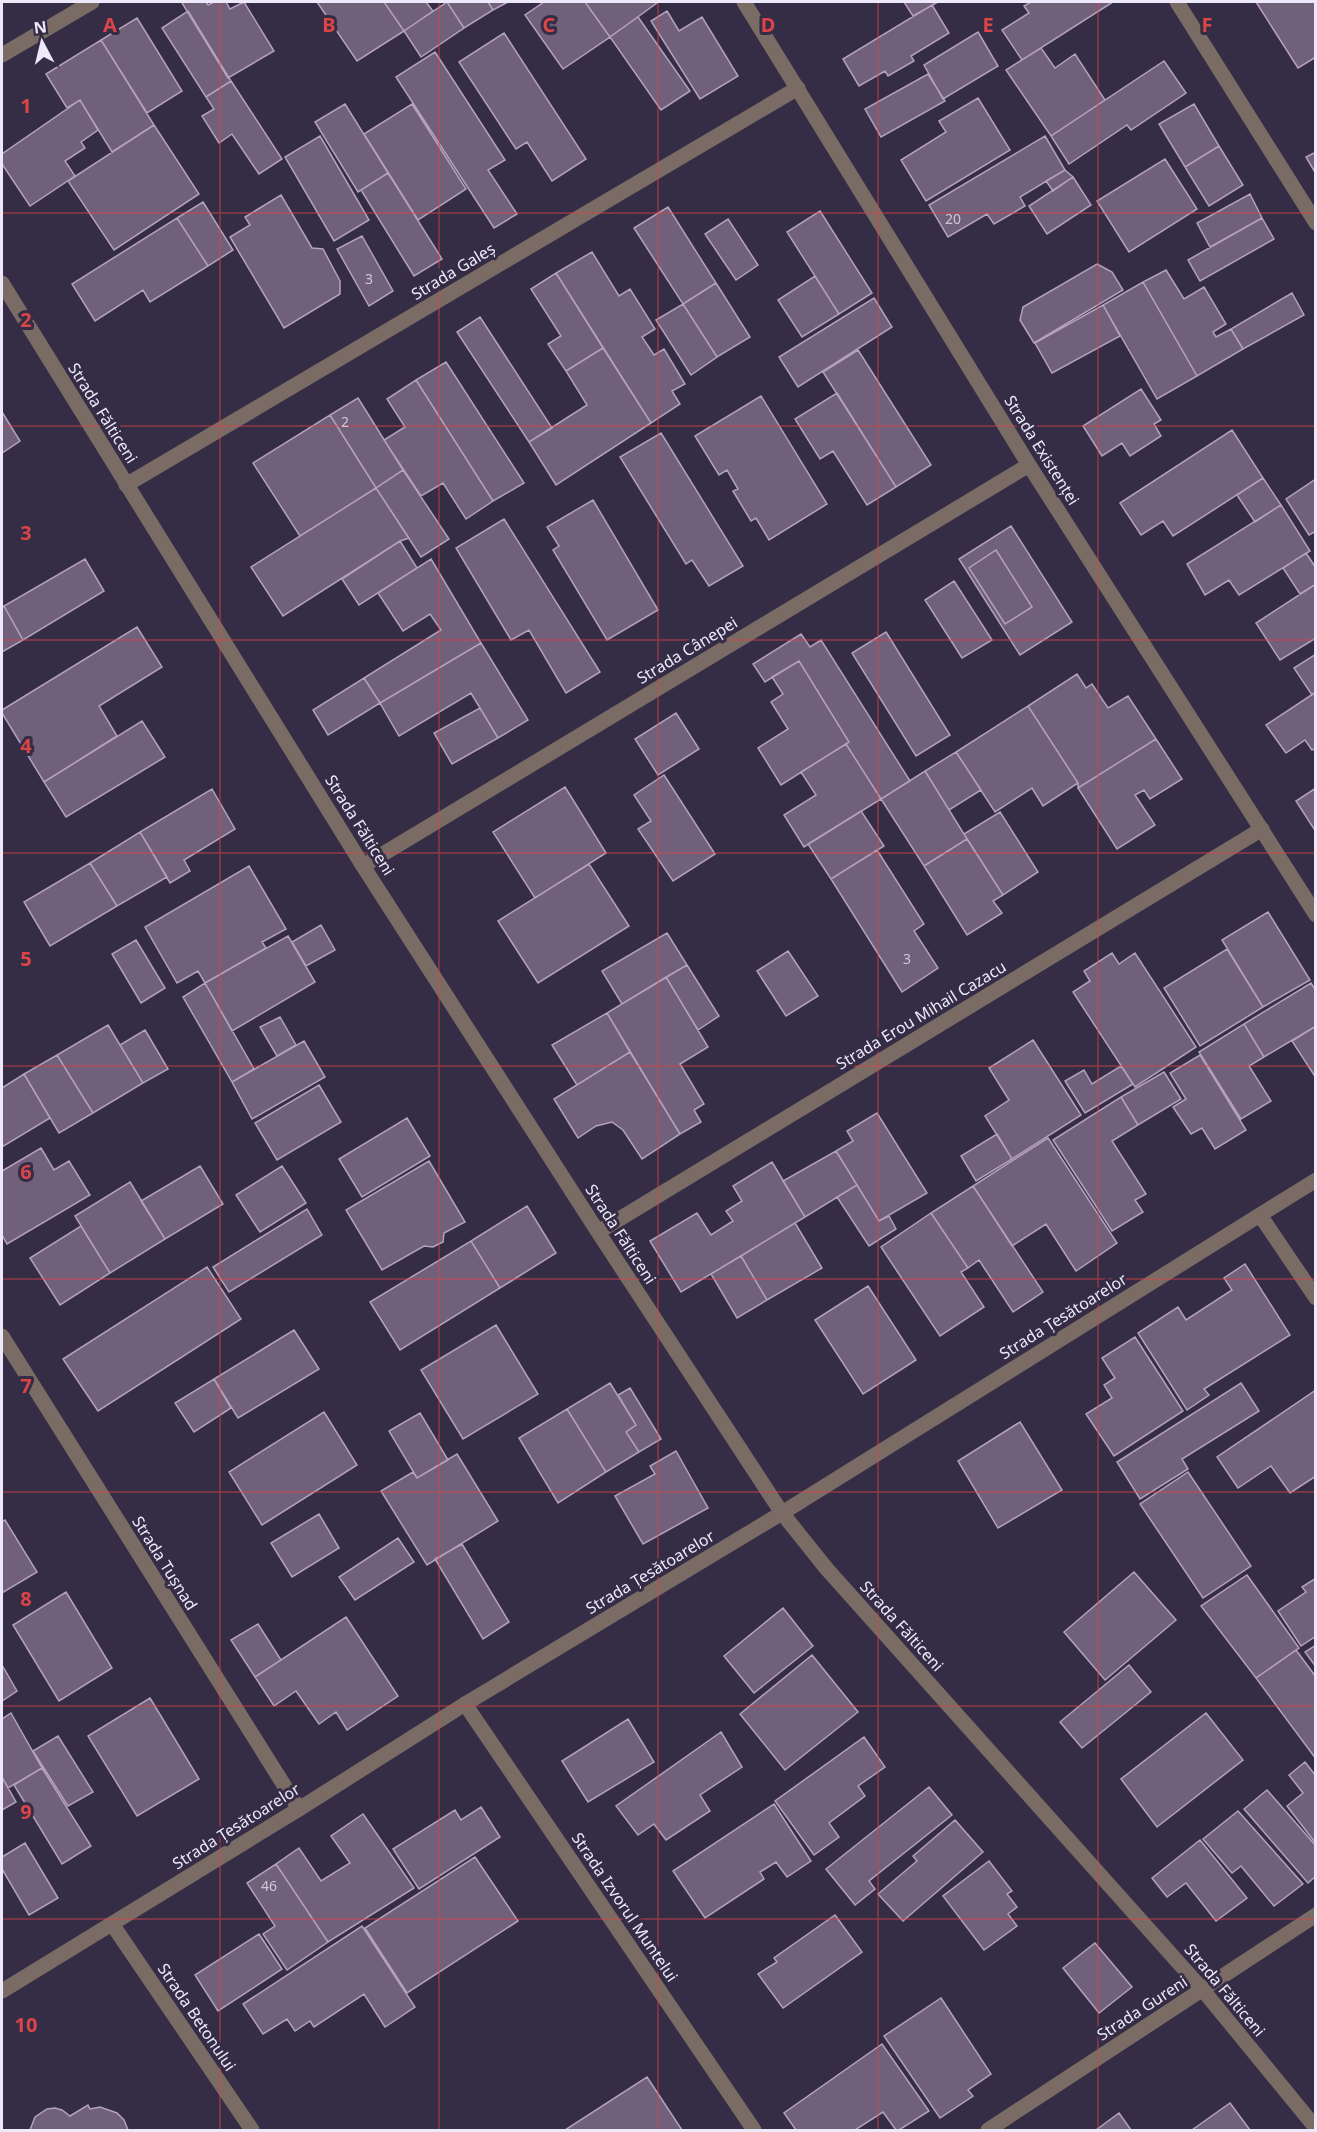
<svg xmlns="http://www.w3.org/2000/svg" width="1317" height="2132" font-family="'Noto Sans',sans-serif">
<style>
.building{fill:#71607a;stroke:#b4a1be;stroke-width:1.5}
.lines{fill:none;stroke-linecap:round;stroke-linejoin:round}
.minor{stroke:#7a6c65;stroke-width:15}
.tertiary{stroke:#7a6c65;stroke-width:15}
.grid{fill:none;stroke:#da4548;stroke-width:1.5;stroke-opacity:0.55}
.labels{text-anchor:middle;dominant-baseline:central;stroke-width:6;stroke-linejoin:round;paint-order:stroke}
.number-label{font-size:14px;fill:#cfc7da}
.street-label{font-size:16px;fill:#eee9fa;stroke:#352d46}
.grid-label{font-size:20px;text-anchor:middle;font-weight:bold;fill:#da4548;stroke:#352d46;stroke-width:6;stroke-linejoin:round;paint-order:stroke}
</style>
<rect width="100%" height="100%" fill="#352d46"/>
<!-- building -->
<path class="building" d="M185,2h21l2,3 6,-3h12l4,7 14,-7 30,49 -46,27 -46,-75z
M317,2h67l20,29 -47,30z
M384,2h42l7,9 -29,20z
M447,2h41l5,8 -29,18z
M447,2l17,26 -43,29 -17,-26z
M488,2h20l-15,8z
M544,2h41l25,35 -47,32 -38,-54z
M585,2h71l1,1 -47,34z
M904,2h34l-25,14z
M1031,2h82l-91,58 -20,-30 27,-17 -5,-7z
M1256,2h60v55l-18,11z
M932,5l17,28 -38,23 3,5 -26,15 -3,-5 -26,15 -16,-27z
M188,11l43,70 -25,16 -44,-69z
M667,11l12,20 23,-14 36,59 -38,23 -49,-78z
M638,17l52,74 -29,19 -51,-73z
M137,18l45,73 -35,22 -46,-73z
M978,32l20,34 -55,33 -19,-34z
M504,33l82,126 -34,22 -25,-39 -11,7 -57,-87z
M101,40l53,85 -42,27 -32,-52 -13,8 -21,-34z
M1041,48l14,20 20,-14 30,46 -54,36 -45,-66z
M435,52l70,108 -17,10 29,44 -23,14 -98,-151z
M1164,61l22,32 -55,37 -4,-5 -58,39 -18,-28z
M928,74l17,27 -64,36 -16,-28z
M231,81l51,78 -23,15 -27,-40 -13,9 -17,-27 12,-7 -8,-12z
M978,98l32,52 -84,51 -25,-41 45,-28 -7,-11z
M80,100l18,30 -17,12 4,6 -20,13 10,15 -45,30 -28,-42v-10z
M345,104l43,69 -30,19 -43,-70z
M412,104l54,85 -48,31 -54,-86z
M1194,104l25,42 -34,21 -26,-43z
M154,125l45,69 -85,56 -46,-69z
M320,136l49,84 -35,21 -49,-84z
M1045,136l20,34 -45,27 5,9 -31,18 -7,-10 -39,23 -19,-32z
M1219,146l24,39 -34,21 -24,-39z
M1316,152v22l-10,-17z
M1165,159l32,50 -68,43 -32,-51z
M1065,170l8,7 -20,14 -7,-10z
M388,173l54,86 -28,17 -53,-86z
M1073,177l18,28 -44,29 -18,-28z
M1250,194l12,24 -52,29 -13,-24z
M281,195l31,53 11,1 17,32v13l-56,34 -54,-91 20,-12 -5,-8z
M203,202l30,48 -25,16 -31,-48z
M668,207l48,76 -33,21 -49,-76z
M820,211l52,82 -33,21 -52,-82z
M177,218l31,48 -58,36 -7,-12 -48,31 -23,-37z
M1262,218l12,21 -74,42 -12,-21z
M728,219l30,46 -22,15 -31,-46z
M362,236l31,55 -24,15 -32,-57z
M592,252l27,44 11,-7 25,40 -13,8 12,18 10,-6 21,35 -13,7 8,13 -29,19 -95,-150z
M1097,264l15,8 11,18 -89,53 -14,-23 3,-13z
M1166,270l18,29 20,-12 22,37 -13,8 3,5 15,-8 12,20 -46,27 -54,-94z
M556,273l47,75 -37,23 -18,-27 13,-8 -30,-47z
M815,276l24,38 -37,23 -24,-37z
M1143,282l54,94 -40,23 -54,-94z
M716,283l34,54 -33,20 -34,-53z
M1292,293l12,22 -61,34 -12,-20z
M874,298l18,29 -94,60 -19,-30z
M683,304l34,53 -26,18 -35,-55z
M1103,305l17,31 -68,37 -17,-30z
M480,317l72,111 -23,14 -72,-110z
M603,348l48,75 -95,62 -27,-43 58,-37 -21,-34z
M858,350l73,115 -35,22 -73,-115z
M446,362l78,121 -31,18 -77,-121z
M416,380l77,121 -27,18 -23,-36 -22,13 -37,-56 21,-13 -18,-28z
M1141,389l20,31 -7,4 7,12 -31,20 -8,-13 -20,13 -19,-30z
M837,393l59,94 -29,18 -34,-54 -13,8 -25,-40z
M761,396l66,108 -58,36 -13,-22 -5,3 -18,-30 5,-2 -11,-19 -8,5 -24,-39z
M358,398l45,72 -27,18 -46,-73z
M2,412l18,29 -18,12z
M330,415l46,73 -76,48 -47,-73z
M1232,430l31,48 -90,58 -10,-15 -22,14 -21,-32z
M661,433l82,133 -34,20 -17,-26 -6,4 -66,-107z
M403,470l46,69 -28,18 -45,-69z
M1263,478l18,27 -26,17 -18,-27z
M1316,479v52l-7,4 -23,-36z
M376,488l33,50 -9,3 -117,75 -32,-49z
M593,500l65,110 -51,30 -54,-90 6,-4 -12,-19z
M1281,505l29,46 -71,44 -10,-15 -24,15 -18,-31z
M504,519l96,153 -34,21 -37,-63 -18,10 -55,-92z
M1011,526l61,96 -52,33 -61,-96z
M400,541l17,27 -58,37 -17,-26z
M996,550l36,57 -27,17 -36,-56z
M1306,553l10,15v16l-16,10 -17,-26z
M85,559l19,32 -81,49 -19,-34z
M431,559l50,84 -101,60 -16,-25 77,-48 -11,-16 -27,17 -25,-38z
M954,581l38,59 -30,18 -37,-58z
M1316,584v54l-36,22 -24,-37z
M4,606l19,34 -21,12v-44z
M137,627l25,40 -63,39 18,30 -73,46 -42,-69v-3z
M886,632l64,103 -34,21 -64,-103z
M801,634l9,13 11,-7 89,141 -29,18 -35,-55 3,-2 -50,-81 -34,21 -12,-18z
M481,643l47,77 -30,18 -27,-45 -72,43 -19,-33z
M1316,654v38l-4,3 -18,-27z
M799,661l50,81 -68,43 -23,-37 30,-19 -17,-27 12,-8 -11,-17z
M1077,674l9,14 6,-4 16,24 20,-12 28,43 -78,49v-5l-50,-77z
M364,678l16,25 -52,32 -15,-25z
M1316,692v56l-4,2 -7,-10 -19,13 -20,-28z
M1028,706l50,77 -35,23 -11,-18 -37,24 -39,-60z
M480,708l18,30 -46,26 -18,-31z
M676,713l23,36 -41,26 -23,-36z
M142,721l23,36 -99,60 -22,-35z
M1156,739l26,40 -32,20 -6,-9 -9,5 20,30 -38,24 -39,-61z
M846,744l35,55 -77,48 -20,-32 32,-20 -15,-23z
M956,752l25,38 -32,20 -24,-39z
M925,771l42,68 -43,27 -43,-67z
M664,775l51,79 -42,27 -35,-52 13,-8 -17,-26z
M565,787l41,66 -71,45 -42,-66z
M1316,788v44l-20,-31z
M212,789l23,40 -51,31 6,11 -20,12 -30,-51z
M861,811l23,35 -53,33 -23,-35z
M1000,812l38,60 -35,23 -39,-61z
M140,832l27,45 -50,29 -27,-43z
M967,839l36,56 -10,6 9,12 -35,22 -43,-69z
M877,850l47,74 -10,7 24,37 -36,24 -71,-113z
M90,863l27,43 -67,40 -26,-44z
M589,864l40,62 -91,57 -40,-62z
M249,866l37,63 -24,13 4,6 -61,35 -7,-12 -21,12 -32,-56z
M1268,912l42,68 -47,27 -41,-67z
M321,925l14,25 -29,16 -14,-24z
M667,933l20,32 -65,39 -20,-33z
M288,936l27,46 -83,49 -27,-48z
M136,940l29,48 -24,15 -29,-49z
M1227,949l36,58 -63,39 -36,-58z
M788,951l30,45 -32,20 -29,-45z
M1112,953l7,11 16,-11 61,94 -61,40 -62,-95 17,-11 -6,-10z
M687,965l32,51 -21,14 -32,-53z
M666,977l42,70 -28,17 24,40 -10,6 7,12 -21,12 -73,-121z
M205,983l49,86 -22,13 -49,-85z
M1311,983l5,8v35l-52,31 -20,-33z
M607,1013l23,39 -53,33 -25,-40z
M280,1017l16,28 -19,11 -17,-29z
M1244,1024l20,33 -15,9 22,35 -30,18 -42,-67z
M108,1025l35,58 -50,30 -36,-58z
M1316,1026v52l-24,-37z
M145,1030l23,39 -25,14 -23,-38z
M1033,1040l48,75 -69,44 -27,-43 24,-16 -20,-32z
M304,1041l21,36 -73,42 -20,-37z
M630,1052l50,82 -38,25 -19,-29 -11,-8 -16,4 -18,12 -24,-39z
M57,1055l36,58 -34,20 -35,-59z
M1200,1055l46,75 -31,19 -13,-21 -11,6 -18,-27 13,-8 -16,-26z
M1121,1066l12,18 -48,29 -20,-32 19,-11 8,14z
M1164,1072l17,27 -43,26 -17,-28z
M24,1074l26,44 -48,29v-59z
M319,1085l22,37 -64,38 -22,-37z
M1121,1097l17,28 -26,16 34,53 -11,6 8,12 -31,19 -59,-91z
M877,1113l50,80 -48,28 -43,-70 17,-10 -6,-10z
M407,1118l23,38 -68,41 -23,-38z
M997,1134l15,25 -36,22 -15,-25z
M1048,1138l69,105 -41,28 -30,-47 -34,22 -39,-60z
M41,1148l13,22 15,-9 21,34 -83,49 -5,-9v-64z
M836,1151l21,34 -52,32 -22,-36z
M429,1161l36,61 -21,11 -1,9 -10,5 -9,-1 -42,24 -36,-60z
M772,1162l33,55 -124,75 -31,-51 47,-28 14,22 22,-14 -7,-10 16,-10 -9,-15z
M200,1166l23,38 -58,35 -24,-38z
M282,1166l24,37 -46,29 -24,-37z
M130,1182l35,57 -55,34 -35,-57z
M857,1185l22,36 10,-5 7,13 -27,17 -32,-49z
M973,1186l70,106 -30,20 -34,-52 -11,8 -37,-55z
M527,1206l29,47 -56,35 -29,-47z
M307,1209l15,26 -93,57 -16,-25z
M931,1213l37,55 -7,4 23,35 -44,29 -59,-89z
M795,1223l27,45 -55,32 -26,-44z
M81,1226l29,47 -50,32 -30,-47z
M471,1241l29,47 -100,62 -30,-48z
M741,1256l26,44 -30,18 -26,-44z
M1245,1264l45,71 -86,54 5,6 -22,15 -49,-77 40,-26 8,13 46,-30 -8,-12z
M207,1267l34,52 -143,92 -35,-52z
M868,1286l48,74 -53,34 -48,-74z
M496,1325l42,69 -75,45 -42,-69z
M294,1330l25,39 -81,49 -24,-39z
M1135,1337l48,74 -69,45 -28,-42 26,-16 -8,-13 11,-7 -13,-20z
M214,1379l17,29 -37,24 -19,-29z
M610,1383l26,42 -10,7 13,20 -33,20 -39,-63z
M1241,1383l18,28 -77,48 6,10 -48,30 -23,-37z
M630,1388l31,51 -22,13 -13,-20 10,-7 -18,-30z
M1316,1390v86l-26,17 -19,-27 -33,22 -21,-31z
M567,1409l39,63 -48,31 -39,-65z
M324,1412l33,53 -95,60 -33,-53z
M420,1413l28,47 -31,18 -28,-47z
M1020,1422l42,68 -64,38 -40,-67z
M676,1451l32,57 -65,36 -28,-48 40,-22 -5,-8z
M457,1454l41,67 -71,44 -46,-74 32,-19 4,6z
M1188,1472l63,94 -48,32 -63,-94z
M319,1514l20,34 -47,29 -21,-34z
M5,1520l32,52 -35,21v-71z
M398,1538l16,24 -59,38 -16,-23z
M462,1544l47,78 -26,17 -48,-80z
M1134,1572l42,48 -71,60 -41,-48z
M1247,1575l52,73 -43,30 -55,-72z
M1316,1578v58l-15,10 -23,-35 28,-19 -4,-5z
M66,1592l46,76 -53,33 -46,-76z
M783,1608l30,38 -59,47 -30,-37z
M346,1617l52,79 -51,34 -11,-18 -17,12 -23,-33 -22,15 -19,-29z
M258,1624l23,36 -26,17 -24,-37z
M1316,1645v22l-11,-15z
M1296,1650l20,27v82l-60,-81z
M812,1655l46,57 -73,58 -45,-56z
M2,1665l15,26 -15,10z
M1129,1665l22,27 -69,56 -22,-26z
M150,1698l49,81 -62,37 -49,-80z
M11,1713l31,55 -34,20 -6,-11v-58z
M1206,1713l37,47 -86,67 -36,-48z
M628,1719l26,43 -66,40 -26,-41z
M721,1732l21,35 -42,28 10,16 -44,29 -12,-16 -16,11 -22,-29z
M58,1736l35,56 -25,14 -35,-55z
M864,1737l21,30 -27,19 7,10 -36,27 10,14 -25,18 -39,-54z
M1305,1762l11,14v64l-2,1 -27,-35 16,-13 -14,-18z
M42,1768l49,78 -29,18 -48,-79z
M2,1777l14,25 -14,8z
M929,1787l23,28 -83,66 6,8 -20,16 -29,-36z
M1267,1790l49,56v30l-8,7 -64,-74z
M774,1804l37,57 -24,16 -11,-15 -16,10 4,7 -59,39 -32,-47z
M481,1807l19,30 -81,52 -26,-40 62,-39 6,10z
M1238,1811l65,73 -29,22 -33,-40 -9,7 -29,-34z
M363,1814l51,74 -86,54 -52,-78 23,-16 22,33 29,-18 -19,-27z
M955,1820l28,32 -80,69 -25,-27 39,-33 -4,-5z
M1200,1840l47,58 -31,23 -30,-38 -19,14 -15,-19z
M25,1843l33,55 -29,17 -27,-46v-12z
M475,1857l43,64 -111,72 -42,-65z
M989,1861l23,30 -5,3 10,13 -9,7 9,12 -33,24 -41,-54z
M276,1864l52,78 -41,28 -24,-36 12,-8 -28,-43z
M835,1915l27,37 -79,56 -25,-34 19,-12 -3,-4z
M362,1926l53,81 -30,20 -21,-33 -50,33 -4,-6 -15,10 -8,-12 -24,15 -20,-30z
M259,1934l23,35 -64,42 -23,-36z
M1095,1943l37,44 -33,26 -36,-45z
M941,1998l50,76 -23,16 5,6 -33,22 -56,-82z
M882,2044l47,67 -30,19h-3l-13,-18 -28,18h-59l-12,-17z
M647,2077l35,53h-117z
M1230,2103l20,27h-58z
M88,2105l2,4 10,-2 17,6 7,7 4,10h-98l5,-13 12,-8 8,-1 7,2 8,6z
M1119,2113l12,17h-35z"/>
<g class="lines">
<!-- minor -->
<path class="minor" d="M744,2l285,463 287,450
M1177,2l139,221
M2,55l90,-53
M2,283l361,583 235,366 184,281 44,55 376,421 114,139
M126,485l672,-397
M363,866l666,-401
M1260,1215l56,83
M598,1232l664,-403
M2,1336l297,473
M465,1704l289,426
M112,1924l140,206
M988,2130l328,-215"/>
<!-- tertiary -->
<path class="tertiary" d="M2,1991l297,-182 166,-105 317,-191 534,-333"/>
</g>
<!-- grid -->
<path class="grid" d="M220,2v2128M439,2v2128M658,2v2128M878,2v2128M1098,2v2128M2,213h1314M2,426h1314M2,640h1314M2,853h1314M2,1066h1314M2,1279h1314M2,1492h1314M2,1706h1314M2,1919h1314"/>
<g class="labels">
<!-- number labels -->
<g class="number-label">
<text x="953" y="218">20</text>
<text x="369" y="278">3</text>
<text x="345" y="421">2</text>
<text x="907" y="958">3</text>
<text x="269" y="1885">46</text>
</g>
<!-- street labels -->
<g class="street-label">
<text transform="translate(453 271) rotate(-31)">Strada Galeș</text>
<text transform="translate(103 413) rotate(58)">Strada Fălticeni</text>
<text transform="translate(1042 450) rotate(58)">Strada Existenței</text>
<text transform="translate(687 650) rotate(-31)">Strada Cânepei</text>
<text transform="translate(360 825) rotate(58)">Strada Fălticeni</text>
<text transform="translate(921 1015) rotate(-31)">Strada Erou Mihail Cazacu</text>
<text transform="translate(621 1234) rotate(57)">Strada Fălticeni</text>
<text transform="translate(1063 1316) rotate(-32)">Strada Țesătoarelor</text>
<text transform="translate(165 1563) rotate(58)">Strada Tușnad</text>
<text transform="translate(650 1572) rotate(-31)">Strada Țesătoarelor</text>
<text transform="translate(902 1626) rotate(48)">Strada Fălticeni</text>
<text transform="translate(236 1826) rotate(-32)">Strada Țesătoarelor</text>
<text transform="translate(625 1907) rotate(56)">Strada Izvorul Muntelui</text>
<text transform="translate(1225 1990) rotate(50)">Strada Fălticeni</text>
<text transform="translate(1142 2008) rotate(-33)">Strada Gureni</text>
<text transform="translate(197 2017) rotate(56)">Strada Betonului</text>
</g>
</g>
<g class="grid-label">
<text x="110" y="32">A</text>
<text x="329" y="32">B</text>
<text x="549" y="32">C</text>
<text x="768" y="32">D</text>
<text x="988" y="32">E</text>
<text x="1207" y="32">F</text>
<text x="26" y="113">1</text>
<text x="26" y="327">2</text>
<text x="26" y="540">3</text>
<text x="26" y="753">4</text>
<text x="26" y="966">5</text>
<text x="26" y="1179">6</text>
<text x="26" y="1393">7</text>
<text x="26" y="1606">8</text>
<text x="26" y="1819">9</text>
<text x="26" y="2032">10</text>
</g>
<!-- border -->
<rect width="1317" height="2132" fill="none" stroke="#eee9fa" stroke-width="6"/>
<!-- north arrow -->
<g transform="translate(42 42) rotate(353)" stroke="#352d46" stroke-width="4.5" paint-order="stroke">
<path d="M0-4.5L10 22L0 15L-10 22Z" fill="#eee9fa"/>
<text y="-9" font-size="16" font-weight="bold" text-anchor="middle" fill="#eee9fa">N</text>
</g>
</svg>
